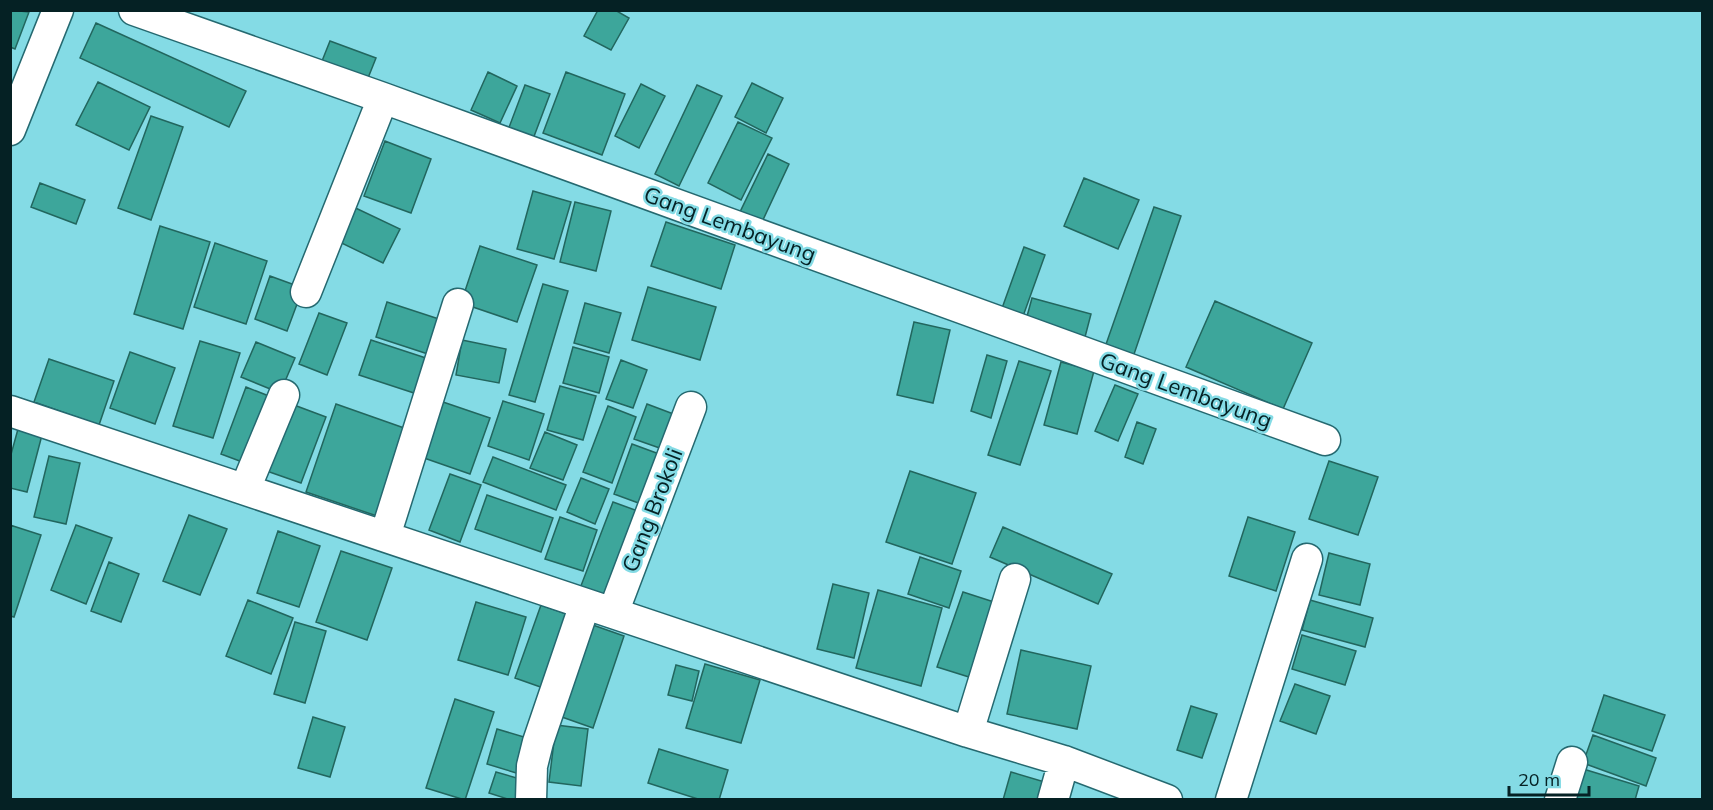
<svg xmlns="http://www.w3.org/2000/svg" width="1713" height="810" font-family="Mulish,sans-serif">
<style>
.building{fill:#3da69b;stroke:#22665e;stroke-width:1.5}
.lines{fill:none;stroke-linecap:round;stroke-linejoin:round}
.minor-casing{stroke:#256970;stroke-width:33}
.minor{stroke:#fff;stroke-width:30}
.labels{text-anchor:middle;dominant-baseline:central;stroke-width:5;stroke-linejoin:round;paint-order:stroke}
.street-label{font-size:22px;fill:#052124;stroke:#84dbe5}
</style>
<rect width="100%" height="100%" fill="#84dbe5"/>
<!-- building -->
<path class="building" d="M10,10l19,2 -14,37 -5,-2z
M598,10h17l14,8 -18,32 -27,-14z
M96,23l150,68 -17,36 -149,-69z
M330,41l46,17 -8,20 -46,-17z
M488,72l29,14 -17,37 -29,-13z
M566,72l59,22 -23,61 -59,-22z
M98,82l52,25 -21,43 -53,-25z
M752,83l31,15 -17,35 -31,-16z
M641,84l24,12 -26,52 -24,-12z
M525,85l25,9 -17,45 -25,-9z
M697,85l25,11 -43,90 -24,-12z
M151,116l32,11 -32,93 -33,-12z
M738,122l34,16 -31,62 -33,-17z
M385,141l46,18 -20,54 -47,-17z
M768,154l21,10 -27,58 -22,-10z
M1084,178l55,22 -21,49 -54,-23z
M40,183l45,17 -9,24 -45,-17z
M533,191l38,11 -17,57 -37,-10z
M575,202l36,9 -15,60 -36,-9z
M345,203l55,26 -17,34 -54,-26z
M1154,207l27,9 -49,144 -28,-10z
M666,222l69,23 -14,44 -70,-23z
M160,226l50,16 -27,87 -49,-15z
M215,243l52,18 -21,63 -52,-17z
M480,246l57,19 -20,57 -56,-19z
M1024,247l21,8 -23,64 -21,-8z
M270,276l33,12 -16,43 -32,-12z
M543,284l25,7 -33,111 -26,-7z
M648,287l68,20 -16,53 -68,-20z
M1032,298l59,16 -6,23 -59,-17z
M1215,301l97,42 -29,66 -97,-42z
M387,302l58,19 -11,35 -58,-19z
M585,303l36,10 -12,40 -35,-10z
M319,313l28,10 -20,52 -28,-11z
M914,322l36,8 -17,73 -36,-8z
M371,340l61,20 -12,35 -61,-20z
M462,340l44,9 -7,34 -43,-8z
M200,341l40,12 -27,85 -40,-12z
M256,342l39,16 -15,35 -39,-16z
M573,347l36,10 -10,36 -36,-10z
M130,352l45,16 -20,56 -45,-16z
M987,355l20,6 -16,57 -20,-7z
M49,359l65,22 -15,44 -65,-23z
M621,360l26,10 -14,38 -27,-9z
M1019,361l32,10 -31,94 -32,-10z
M1061,362l33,9 -17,63 -33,-9z
M1115,385l23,9 -20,47 -23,-10z
M560,386l36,10 -13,44 -36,-10z
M246,387l33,13 -26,66 -32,-12z
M503,401l41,13 -15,46 -41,-14z
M286,402l40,15 -25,66 -40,-14z
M443,402l47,16 -20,56 -46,-16z
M336,404l71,25 -30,87 -71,-24z
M647,404l37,14 -13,34 -37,-13z
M608,406l28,11 -24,66 -29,-11z
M1137,422l19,7 -13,35 -18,-7z
M18,429l24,6 -15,57 -17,-4v-30z
M545,432l32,13 -14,35 -33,-12z
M632,444l38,14 -18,50 -38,-14z
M49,456l31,7 -14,61 -32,-7z
M493,457l73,28 -10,25 -73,-28z
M1329,461l49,16 -20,58 -49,-16z
M910,471l66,22 -24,71 -66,-22z
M450,474l31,11 -21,57 -31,-12z
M581,478l28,11 -14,35 -28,-12z
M487,495l66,23 -12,34 -66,-23z
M613,502l33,12 -34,90 -33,-13z
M189,515l38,14 -27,66 -37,-14z
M560,517l37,13 -14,41 -38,-12z
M1248,517l47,15 -19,59 -47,-15z
M10,525l31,10 -27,82 -4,-1z
M76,525l36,13 -26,66 -35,-14z
M1003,527l109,47 -14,30 -108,-47z
M278,531l42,15 -21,61 -42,-14z
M341,551l51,17 -25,72 -51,-18z
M1329,553l41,11 -10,41 -41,-10z
M920,557l41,14 -12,37 -41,-14z
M109,562l30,12 -18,48 -30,-11z
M833,584l36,9 -15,65 -37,-9z
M878,590l64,18 -21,78 -65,-18z
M963,592l31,10 -25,75 -32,-10z
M248,600l45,18 -22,56 -45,-18z
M1310,600l63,18 -8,29 -63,-17z
M476,602l50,15 -18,58 -50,-15z
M541,605l34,12 -26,73 -34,-12z
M295,622l31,9 -21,72 -31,-9z
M590,624l34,12 -31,92 -34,-12z
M1302,635l54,16 -11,34 -53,-16z
M1021,650l70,16 -14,63 -70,-15z
M705,664l55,16 -19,63 -55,-15z
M676,665l23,6 -7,30 -24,-6z
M1295,684l35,12 -14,38 -36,-13z
M1604,695l61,20 -13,36 -60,-20z
M455,699l39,13 -29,88 -39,-12z
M1191,706l26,8 -15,44 -25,-8z
M313,717l32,10 -15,50 -32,-9z
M556,725l32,4 -7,57 -32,-4z
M497,729l37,11 -11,35 -36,-11z
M1593,735l63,23 -10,28 -63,-23z
M659,749l69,21 -9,30h-18l-53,-17z
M1580,768l59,18 -4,14h-65z
M496,772l31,9 -6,19h-10l-22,-7z
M1011,772l37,11 -4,17h-41z"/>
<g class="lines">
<!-- minor casing -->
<g class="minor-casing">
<path id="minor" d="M134,10l249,88 942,342
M10,130l48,-120
M306,292l77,-194
M10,411l958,321 96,29 103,39
M245,489l39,-94
M385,536l73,-232
M613,613l78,-206
M968,732l47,-153
M531,800l1,-34 6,-24 47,-138
M1053,800l11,-39
M1231,800l76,-241
M1560,800l12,-38"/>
</g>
<!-- minor -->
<use href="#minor" class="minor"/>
</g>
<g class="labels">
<!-- street labels -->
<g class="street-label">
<text transform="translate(730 224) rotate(20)">Gang Lembayung</text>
<text transform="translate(1186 390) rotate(20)">Gang Lembayung</text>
<text transform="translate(652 510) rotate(-69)">Gang Brokoli</text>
</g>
</g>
<!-- border -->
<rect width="1713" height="810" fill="none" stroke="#052124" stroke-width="24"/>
<!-- scale -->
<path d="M1509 786v9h80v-9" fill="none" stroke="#052124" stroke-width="3"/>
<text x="1518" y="786" font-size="18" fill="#052124" stroke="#84dbe5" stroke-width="4.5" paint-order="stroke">20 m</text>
</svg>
